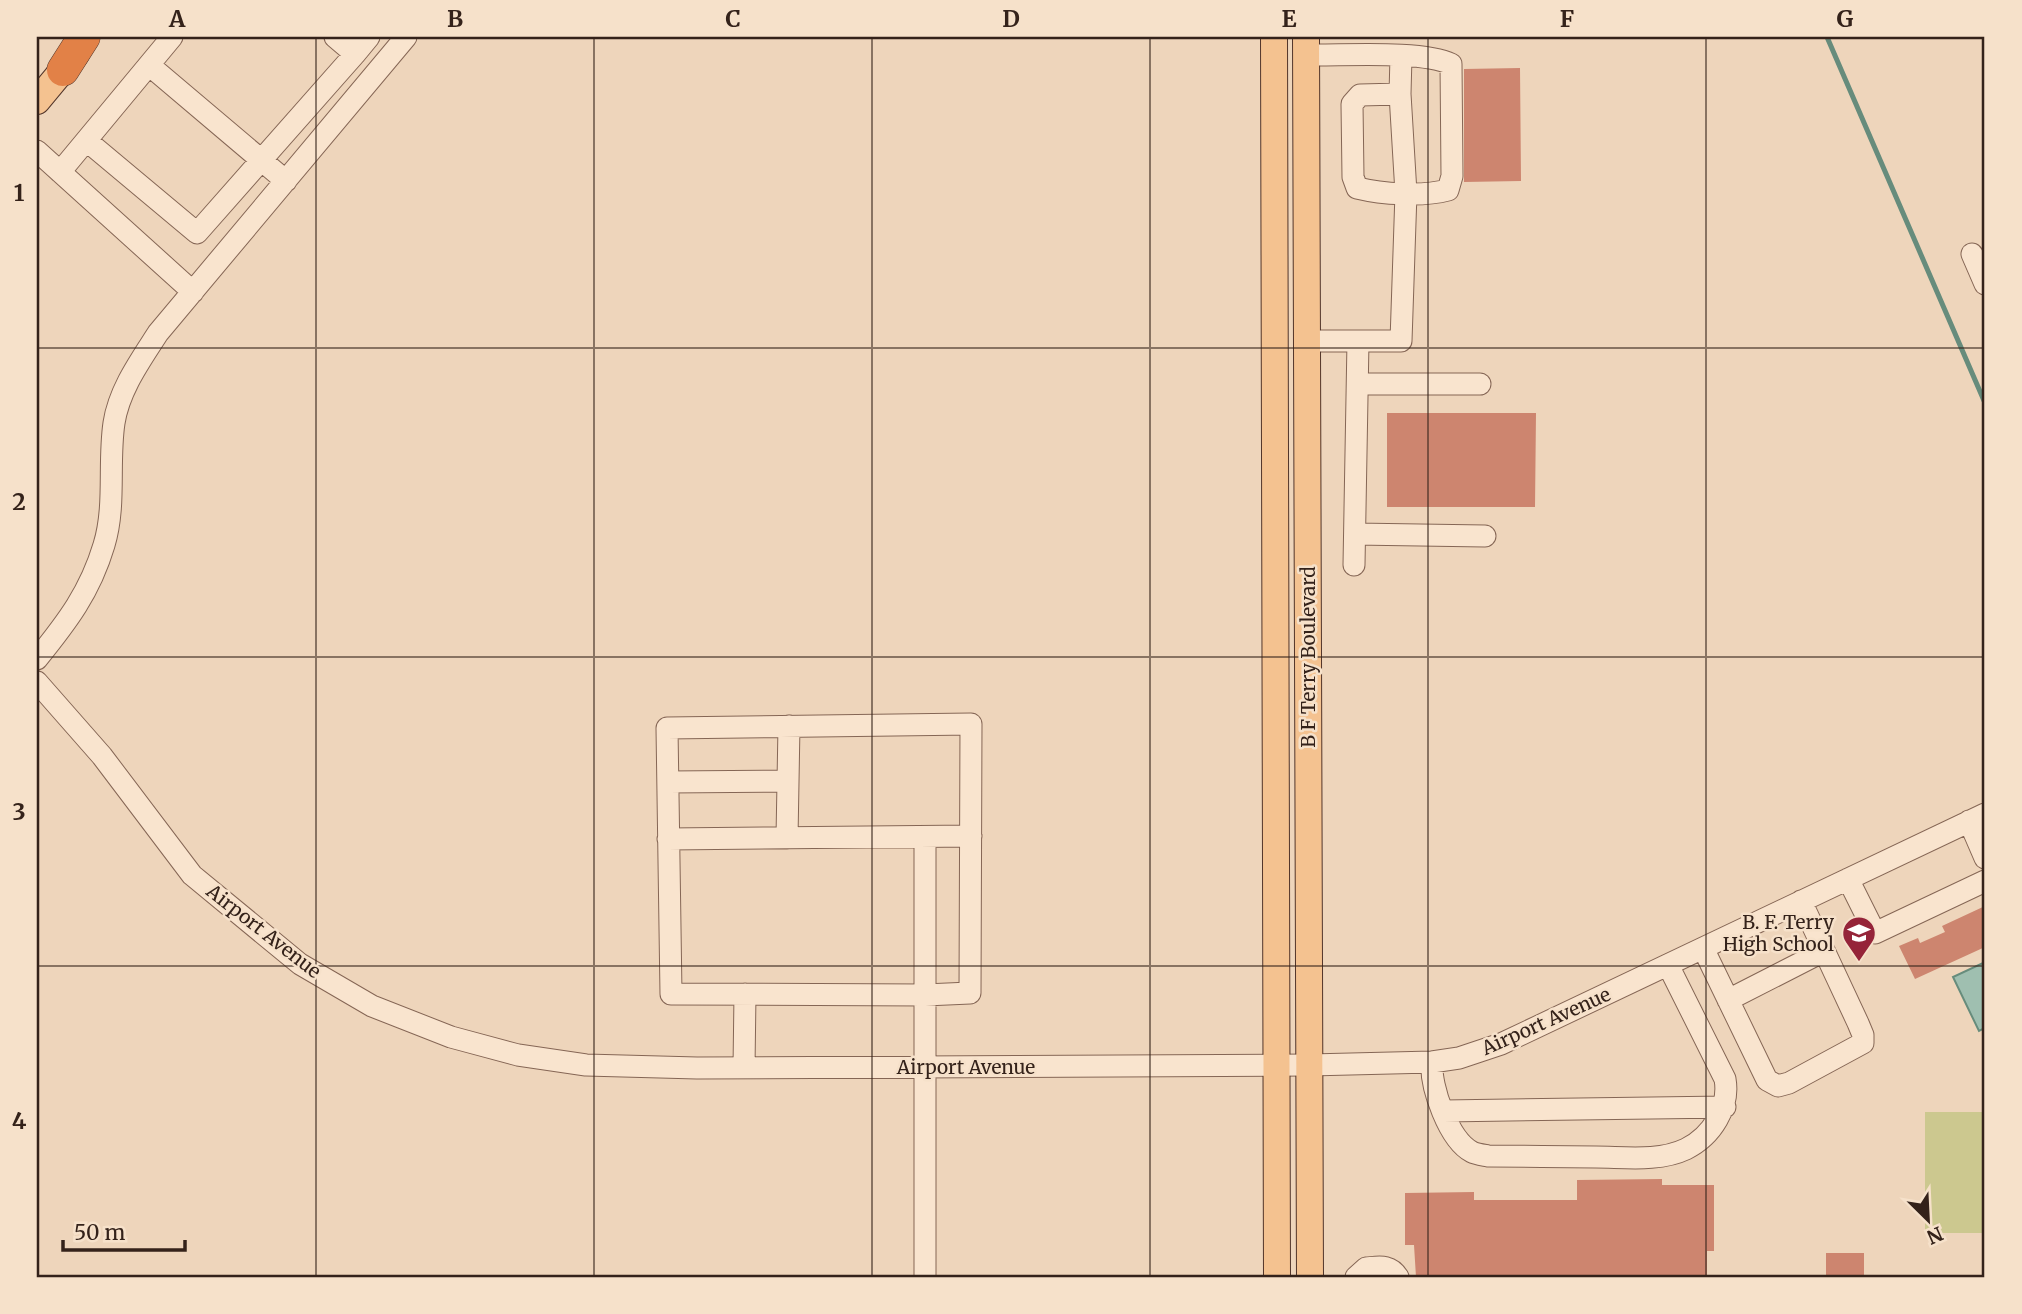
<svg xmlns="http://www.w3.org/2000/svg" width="2022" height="1314" font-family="Merriweather,serif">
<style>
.grass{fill:#ccc88f}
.water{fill:#9fbfb0;stroke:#678c7c;stroke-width:2}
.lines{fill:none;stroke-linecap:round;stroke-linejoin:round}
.stream{stroke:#678c7c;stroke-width:5}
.building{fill:#cd856f}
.minor-casing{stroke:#856655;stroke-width:23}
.major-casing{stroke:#52352a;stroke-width:28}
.highway-casing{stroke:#52352a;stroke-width:33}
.minor{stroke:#f9e4ce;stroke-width:21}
.major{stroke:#f4c290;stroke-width:26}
.highway{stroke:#e28147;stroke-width:32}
.grid{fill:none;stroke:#34221a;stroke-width:2;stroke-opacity:0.55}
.labels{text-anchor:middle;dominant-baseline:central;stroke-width:5;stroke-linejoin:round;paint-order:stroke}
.street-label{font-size:19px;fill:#34221a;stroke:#f6e1ca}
.poi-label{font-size:19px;fill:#34221a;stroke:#f6e1ca;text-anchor:end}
.neatline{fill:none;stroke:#34221a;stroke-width:2.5}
.grid-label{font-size:23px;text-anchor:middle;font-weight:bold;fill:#34221a}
</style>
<rect width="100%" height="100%" fill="#eed5bb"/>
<!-- grass -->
<path class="grass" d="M1925,1112h60v121h-60z"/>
<!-- water -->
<path class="water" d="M1985,962v66l-6,3 -26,-54z"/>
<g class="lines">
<!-- stream -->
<path class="stream" d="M1827,37l158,366"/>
</g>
<!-- building -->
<path class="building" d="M1520,68l1,113 -57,1v-113z
M1387,413h149l-1,94h-148z
M1985,906v41l-70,32 -16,-33 19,-8 2,5 25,-11 -3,-6z
M1662,1179v6h52v66h-7v26h-291l-2,-32h-9v-52l69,-1v8h103v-20z
M1826,1253h38v24h-38z"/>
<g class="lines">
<!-- minor casing -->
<g class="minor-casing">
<path id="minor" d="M335,37l20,17 14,-17
M1306,55c35,1 116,-5 145,9l1,112 -4,14c-26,7 -66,4 -91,-2l-4,-11 -1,-73 8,-9 40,-1 1,-38
M149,65l137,116
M87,141l110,92 158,-179
M37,151l156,141
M60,172l112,-135
M1972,254l13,30
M1307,341h94l5,-148 -6,-99
M1358,384h122
M1355,534l130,2
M1354,565l4,-224
M37,659c30,-37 53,-67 67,-114 12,-39 4,-82 10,-122 5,-33 26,-62 44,-90l248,-296
M37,682l65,74 90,119 108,89 72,42 79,31 67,18 68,10 111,3 613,-3 122,-3 27,-4 42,-14 484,-230
M668,782l120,-1
M1969,821l16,37
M925,837v158l45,-2 1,-269 -304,4 4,266 254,1v282
M787,838l2,-112
M668,839l303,-3
M1848,879l27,54 110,-52
M1703,948l64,132 11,6 11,-3 74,-40v-8l-5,-12 -57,-122
M1728,1000l96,-49
M1432,1062c-2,25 17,78 40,90 4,2 11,3 16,4 36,0 72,1 108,1 28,0 63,5 90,-8 26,-13 44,-42 39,-70l-57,-114
M744,1068l1,-74
M1444,1111l281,-4
M1356,1277l10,-9c13,-1 24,-4 32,9"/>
</g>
<!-- major casing -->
<g class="major-casing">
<path id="major" d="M1274,37l3,1240
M1306,37l4,1240
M37,101l39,-47"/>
</g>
<!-- highway casing -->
<g class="highway-casing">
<path id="highway" d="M63,70l21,-33"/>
</g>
<!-- minor -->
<use href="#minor" class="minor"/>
<!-- major -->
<use href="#major" class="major"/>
<!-- highway -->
<use href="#highway" class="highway"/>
</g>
<!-- grid -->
<path class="grid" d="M316,37v1240M594,37v1240M872,37v1240M1150,37v1240M1428,37v1240M1706,37v1240M37,348h1948M37,657h1948M37,966h1948"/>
<!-- icons -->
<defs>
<g id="school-pin" transform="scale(1.75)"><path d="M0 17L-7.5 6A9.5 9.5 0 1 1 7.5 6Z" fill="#952439" stroke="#f6e1ca"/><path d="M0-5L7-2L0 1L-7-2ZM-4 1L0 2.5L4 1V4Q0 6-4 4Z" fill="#fff"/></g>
</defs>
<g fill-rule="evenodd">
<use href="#school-pin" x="1859" y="933"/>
</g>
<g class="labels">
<!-- street labels -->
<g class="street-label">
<text transform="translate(1308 657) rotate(-90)">B F Terry Boulevard</text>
<text transform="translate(264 931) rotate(38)">Airport Avenue</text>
<text transform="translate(1546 1021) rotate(-24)">Airport Avenue</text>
<text x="966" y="1067">Airport Avenue</text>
</g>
<!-- poi labels -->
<g class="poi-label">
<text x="1834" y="922">B. F. Terry<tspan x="1834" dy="22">High School</tspan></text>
</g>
</g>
<!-- border -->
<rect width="2022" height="1314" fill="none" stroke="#f6e1ca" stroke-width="77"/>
<!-- north arrow -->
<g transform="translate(1928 1220) rotate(156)" stroke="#f6e1ca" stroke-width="5" paint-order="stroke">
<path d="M0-5L12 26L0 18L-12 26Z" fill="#34221a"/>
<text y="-10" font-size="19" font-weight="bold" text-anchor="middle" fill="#34221a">N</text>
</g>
<!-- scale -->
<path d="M63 1240v10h122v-10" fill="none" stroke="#34221a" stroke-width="3.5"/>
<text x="74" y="1240" font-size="21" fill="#34221a" stroke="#f6e1ca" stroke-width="5" paint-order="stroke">50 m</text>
<rect x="38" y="38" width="1945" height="1238" class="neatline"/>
<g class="grid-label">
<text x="177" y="27">A</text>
<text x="455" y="27">B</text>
<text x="733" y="27">C</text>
<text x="1011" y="27">D</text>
<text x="1289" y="27">E</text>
<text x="1567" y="27">F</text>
<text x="1845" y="27">G</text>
<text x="19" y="201">1</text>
<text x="19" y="510">2</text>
<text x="19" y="820">3</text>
<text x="19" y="1129">4</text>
</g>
</svg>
